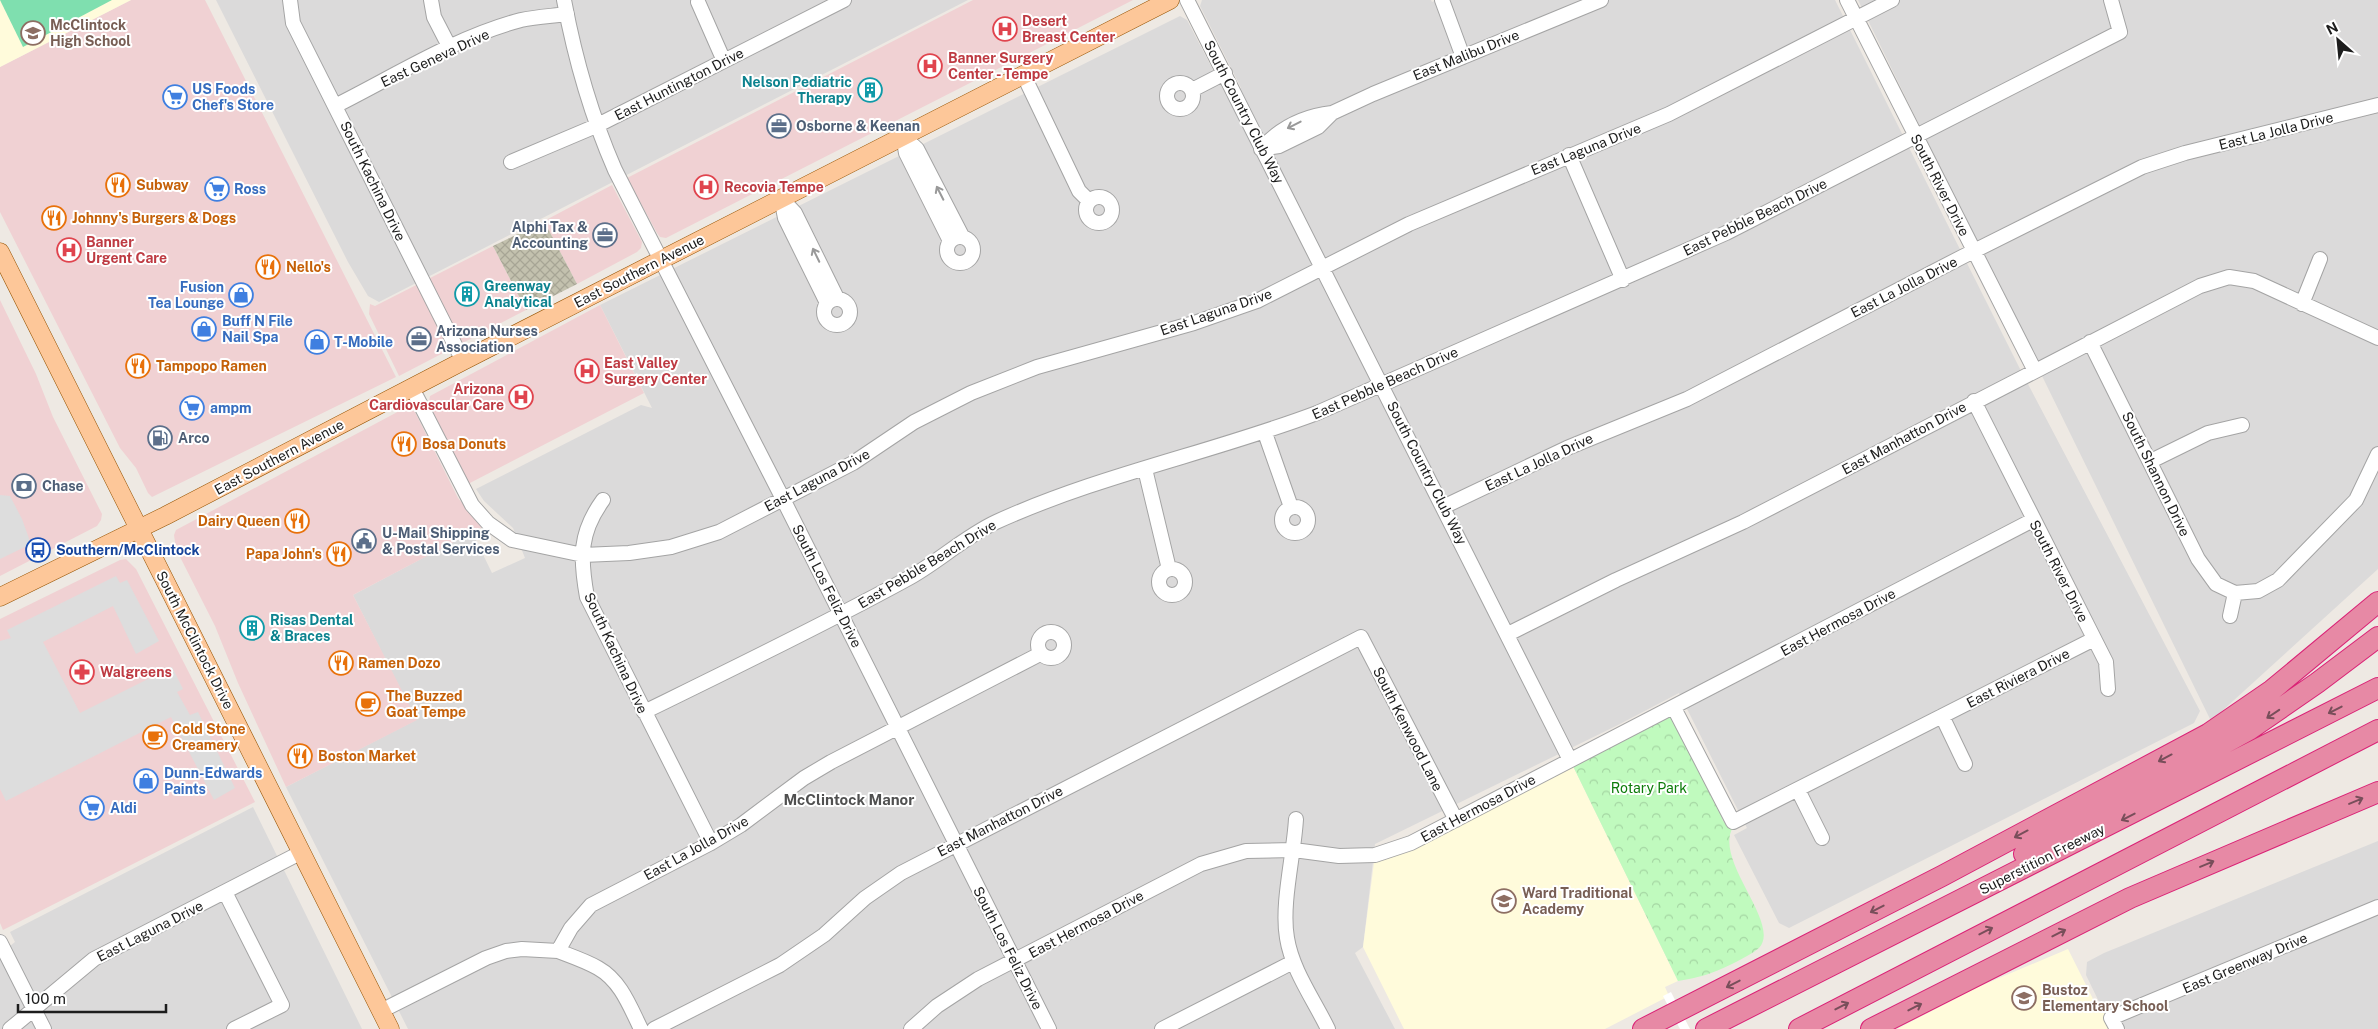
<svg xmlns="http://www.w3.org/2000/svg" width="2378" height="1029" font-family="'Public Sans',sans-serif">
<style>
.residential{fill:#dbdada}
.commercial{fill:#f0d1d3}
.education{fill:#fffbdb}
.construction{fill:url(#construction-cross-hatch)}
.park{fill:url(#park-crowns)}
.pitch{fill:#7fdfaf}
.parking{fill:#ddd}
.pier{fill:#fff}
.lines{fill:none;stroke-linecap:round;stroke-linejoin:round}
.minor-casing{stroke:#a4a4a4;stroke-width:16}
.major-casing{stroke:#965300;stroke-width:19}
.highway-casing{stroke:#da2276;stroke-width:22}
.minor{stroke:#fff;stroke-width:14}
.major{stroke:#fdc799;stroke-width:18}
.highway{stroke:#e789a5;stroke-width:20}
.oneway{stroke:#999}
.oneway2{stroke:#784e5a}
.labels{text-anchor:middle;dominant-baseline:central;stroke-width:4;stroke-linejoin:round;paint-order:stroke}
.health-label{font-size:14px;font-weight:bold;fill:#be3a42;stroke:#fff;text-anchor:start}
.education-label{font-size:14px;font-weight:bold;fill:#785e54;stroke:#fff;text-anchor:start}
.street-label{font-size:14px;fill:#1d1d1d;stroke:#fff}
.culture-label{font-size:14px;font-weight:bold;fill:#0d838f;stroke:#fff;text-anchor:start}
.shop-label{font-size:14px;font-weight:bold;fill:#366cbe;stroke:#fff;text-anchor:start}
.service-label{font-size:14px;font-weight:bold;fill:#4e5e75;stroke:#fff;text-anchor:start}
.food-label{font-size:14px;font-weight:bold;fill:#c56008;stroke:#fff;text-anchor:start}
.transit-label{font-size:14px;font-weight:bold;fill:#164399;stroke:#fff;text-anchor:start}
.park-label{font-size:14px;fill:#0d7c0a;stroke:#fff}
.neighbourhood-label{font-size:15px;font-weight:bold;fill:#505050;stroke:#fff}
</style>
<defs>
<pattern id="construction-cross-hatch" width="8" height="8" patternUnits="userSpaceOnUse" patternTransform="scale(1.25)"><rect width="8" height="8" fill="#c3c1ae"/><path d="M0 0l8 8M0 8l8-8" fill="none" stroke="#a7a595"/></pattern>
<pattern id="park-crowns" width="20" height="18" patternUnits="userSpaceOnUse" patternTransform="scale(1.25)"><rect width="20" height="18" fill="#c0fabe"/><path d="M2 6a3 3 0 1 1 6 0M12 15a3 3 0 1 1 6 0" fill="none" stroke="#a5d6a3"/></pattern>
</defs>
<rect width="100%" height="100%" fill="#eee9e3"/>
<!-- residential -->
<path class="residential" d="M216,0h752l-589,302 -11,-6 -20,-34z
M1202,0h229l1,2 5,-2h398l184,367 181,344 -6,12 -405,205 -10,-5 -45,-88 13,-7 -68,-135 -61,32 -243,119 -12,103 -8,6 40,76h-987l-122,-242 130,-67 -63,-125 119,-63 20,41 33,-15 -12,-30 -29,-27 -8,-12 165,-84 11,3 -52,-103 580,-289 7,4 40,77 14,-9 -41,-82z
M1858,0h520v569l-167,152z
M253,807l109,222h-362v-75l15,-12 -5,-10z
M2378,841v188h-252l-24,-21 -16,-33 1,-13 17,-9z"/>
<!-- commercial -->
<path class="commercial" d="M131,0h74l191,377 -244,120 -4,-4 -12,-25 -16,-20 -120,-236v-145z
M973,0h160l-467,238 -6,-1 -3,-4 -30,-55z
M612,185l30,57 -1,6 -4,4 -60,32 -33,-63z
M493,246l33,64 -127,66 -30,-62 1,-10 5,2z
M0,300l36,74 17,43 49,97 -1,6 -4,6 -97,50z
M600,305l44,88 -176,91 -40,-78 2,-10z
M403,409h7l5,3 43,86 24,29 -129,68 64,125 -131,67 -48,-104 -23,-57 -39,-77 -2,-14 2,-5z
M126,559l10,10 119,233 -252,128 -3,-7v-304l120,-59z"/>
<!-- education -->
<path class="education" d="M0,0h131l-131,67z
M1570,760l108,221 -13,6 4,9 -64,33h-201l-41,-82 12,-92z
M2068,949l30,60 13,9 6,11h-220l81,-42z"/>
<!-- construction -->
<path class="construction" d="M544,221l33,63 -51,26 -33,-64z"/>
<!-- park -->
<path class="park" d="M1674,708l28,54 21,59 10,6c-20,34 49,96 26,121 -7,6 -16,10 -23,14 -22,11 -34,15 -58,19l-108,-221z"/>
<!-- pitch -->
<path class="pitch" d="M0,0h112l-89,47z"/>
<!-- parking -->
<path class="parking" d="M0,495l10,1 12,23 9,25 -31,15z
M116,576l4,7 7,-3 32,61 -23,13 -23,-48 -70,36 37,71 92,-46 11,22 -6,3 13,23 8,-3 37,76 -21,12 -43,-83 -165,84 -6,-12v-148l11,-3 -4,-8z"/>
<!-- pier -->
<path class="pier" d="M1671,992l19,37h-10l-17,-33z"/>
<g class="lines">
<!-- minor casing -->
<g class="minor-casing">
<path id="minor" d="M290,0l3,23 170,338
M431,0l3,17 16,31
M564,0c11,59 27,115 51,170l168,329 266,530
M1187,0l383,760
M1442,0l21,57
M1847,0l188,371
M698,2l26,59
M1024,76l55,115 10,10
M1167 96a13 13 0 1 1 26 0a13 13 0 1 1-26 0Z
M1192,90l33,-17
M335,106c60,-30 121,-69 186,-86 15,-3 31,-4 46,-6
M903,136l14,13 45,87
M903,136l3,17 44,88
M1261,149l18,-3 39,-19 14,-14 41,-19 228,-94
M1261,149c19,-21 44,-33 71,-36
M1569,155l54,125
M511,162l85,-36 248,-126
M1086 210a13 13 0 1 1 26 0a13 13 0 1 1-26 0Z
M781,198l14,15 42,85
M781,198l4,20 42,85
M947 250a13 13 0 1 1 26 0a13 13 0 1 1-26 0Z
M824 312a13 13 0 1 1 26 0a13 13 0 1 1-26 0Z
M2302,304l18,-45
M2090,342l108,217 18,25 19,9 23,-2 20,-11 78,-80 22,-46
M412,388l60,117 16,18 24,17 71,15 46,-2 42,-6 48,-15 134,-69 61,-41 57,-29 66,-26 157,-44 63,-22 152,-77 260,-110 223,-114
M1974,401l132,261 2,27
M1265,433l26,74
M2151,461l57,-28 34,-8
M1145,469l24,100
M603,500c-24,33 -23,58 -16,97l124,246
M1282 520a13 13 0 1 1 26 0a13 13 0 1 1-26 0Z
M1443,507l124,-59 120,-49 275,-142 180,-90 43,-14 193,-48
M1159 582a13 13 0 1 1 26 0a13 13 0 1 1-26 0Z
M2230,616l5,-23
M1038 645a13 13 0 1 1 26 0a13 13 0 1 1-26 0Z
M1508,634l108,-54 127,-58 457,-236 29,-9 25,4 124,57
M1674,708l59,114 361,-183
M644,712c88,-43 177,-86 263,-133 30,-16 57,-42 89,-57 103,-47 215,-69 321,-109l409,-180 394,-201 -9,-32
M1942,716l23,48
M1798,790l24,48
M1296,819c-2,36 -15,85 -9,119 5,32 27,62 41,91
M225,892l57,113 -48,24
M0,942l44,87
M558,951c13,5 28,10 40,17 23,13 32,39 43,61
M381,1011l105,-53 20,-7 16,-2 36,2 13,-23 20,-23 120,-62 30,-18 63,-47 27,-16 209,-108
M10,1029l84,-70 208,-107
M654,1029l126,-64 44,-30 41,-37 36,-25 460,-236 95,183
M911,1029l26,-23 41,-27 223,-115 45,-13 48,-1 45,6 36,-1 36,-12 622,-323
M1162,1029l131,-67
M2117,1029l-6,-11 267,-111"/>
</g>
<!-- major casing -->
<g class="major-casing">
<path id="major" d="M0,252l390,777
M0,597l165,-81 298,-155 707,-361"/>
</g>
<!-- highway casing -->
<g class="highway-casing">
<path id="highway" d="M2024,854l225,-124 68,-47 61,-46
M1643,1029l299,-153 266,-142 64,-44 106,-88
M1706,1029l672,-341
M1799,1029l579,-299
M1871,1029l259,-131 248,-106"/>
</g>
<!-- minor -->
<use href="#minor" class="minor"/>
<!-- major -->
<use href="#major" class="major"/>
<!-- highway -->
<use href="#highway" class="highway"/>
</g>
<!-- one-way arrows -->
<defs><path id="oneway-shaft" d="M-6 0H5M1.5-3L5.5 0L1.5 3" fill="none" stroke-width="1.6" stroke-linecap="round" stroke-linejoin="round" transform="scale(1.25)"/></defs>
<g class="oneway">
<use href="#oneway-shaft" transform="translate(1294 125) rotate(153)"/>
<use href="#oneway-shaft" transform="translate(940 193) rotate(-117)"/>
<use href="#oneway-shaft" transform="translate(816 255) rotate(-116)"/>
</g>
<g class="oneway2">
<use href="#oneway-shaft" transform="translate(2335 710) rotate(153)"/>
<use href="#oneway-shaft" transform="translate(2273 714) rotate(146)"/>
<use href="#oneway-shaft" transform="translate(2165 758) rotate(152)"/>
<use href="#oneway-shaft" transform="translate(2356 801) rotate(-23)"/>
<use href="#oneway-shaft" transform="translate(2128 817) rotate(153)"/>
<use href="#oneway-shaft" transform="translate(2021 834) rotate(152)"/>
<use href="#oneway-shaft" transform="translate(2207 864) rotate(-23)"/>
<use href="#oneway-shaft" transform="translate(1877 909) rotate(153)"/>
<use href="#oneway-shaft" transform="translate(1986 931) rotate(-27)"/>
<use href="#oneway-shaft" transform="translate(2059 933) rotate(-27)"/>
<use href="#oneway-shaft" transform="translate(1733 984) rotate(153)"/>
<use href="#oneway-shaft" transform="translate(1842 1006) rotate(-27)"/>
<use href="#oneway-shaft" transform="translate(1915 1007) rotate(-27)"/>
</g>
<!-- icons -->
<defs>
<g id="hospital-ring" transform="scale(1.25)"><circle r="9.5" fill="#fff" stroke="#e0444e" stroke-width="1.5"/><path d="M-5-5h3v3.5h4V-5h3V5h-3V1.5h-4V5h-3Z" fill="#e0444e"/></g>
<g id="school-ring" transform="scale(1.25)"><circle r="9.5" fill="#fff" stroke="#8d6e63" stroke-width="1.5"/><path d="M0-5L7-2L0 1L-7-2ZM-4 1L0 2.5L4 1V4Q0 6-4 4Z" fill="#8d6e63"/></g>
<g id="building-ring" transform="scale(1.25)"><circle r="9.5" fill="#fff" stroke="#0f9aa8" stroke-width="1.5"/><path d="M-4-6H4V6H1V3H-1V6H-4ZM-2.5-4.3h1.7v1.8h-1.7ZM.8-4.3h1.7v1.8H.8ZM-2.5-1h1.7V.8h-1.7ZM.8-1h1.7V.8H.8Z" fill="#0f9aa8"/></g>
<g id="supermarket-ring" transform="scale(1.25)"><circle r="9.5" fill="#fff" stroke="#3f7fe0" stroke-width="1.5"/><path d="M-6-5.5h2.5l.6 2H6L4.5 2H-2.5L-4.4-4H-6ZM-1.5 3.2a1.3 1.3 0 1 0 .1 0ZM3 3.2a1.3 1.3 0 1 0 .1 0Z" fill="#3f7fe0"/></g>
<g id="office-ring" transform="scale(1.25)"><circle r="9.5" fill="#fff" stroke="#5c6f8a" stroke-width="1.5"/><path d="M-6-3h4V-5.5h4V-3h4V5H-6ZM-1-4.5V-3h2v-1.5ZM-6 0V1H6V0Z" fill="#5c6f8a"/></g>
<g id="restaurant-ring" transform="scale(1.25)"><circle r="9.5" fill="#fff" stroke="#e8710a" stroke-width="1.5"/><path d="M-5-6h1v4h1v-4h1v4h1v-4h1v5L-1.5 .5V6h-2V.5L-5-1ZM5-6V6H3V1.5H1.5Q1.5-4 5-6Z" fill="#e8710a"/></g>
<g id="shop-ring" transform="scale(1.25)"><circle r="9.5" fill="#fff" stroke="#3f7fe0" stroke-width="1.5"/><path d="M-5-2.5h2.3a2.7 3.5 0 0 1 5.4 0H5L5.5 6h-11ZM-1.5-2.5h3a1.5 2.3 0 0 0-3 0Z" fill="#3f7fe0"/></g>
<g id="fuel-ring" transform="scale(1.25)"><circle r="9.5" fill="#fff" stroke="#5c6f8a" stroke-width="1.5"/><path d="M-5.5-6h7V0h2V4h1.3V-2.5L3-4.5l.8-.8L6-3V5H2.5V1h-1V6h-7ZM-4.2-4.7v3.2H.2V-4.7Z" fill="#5c6f8a"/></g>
<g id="bank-ring" transform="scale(1.25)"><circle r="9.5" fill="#fff" stroke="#5c6f8a" stroke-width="1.5"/><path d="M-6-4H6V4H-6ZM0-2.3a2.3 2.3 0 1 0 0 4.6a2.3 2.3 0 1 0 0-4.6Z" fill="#5c6f8a"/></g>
<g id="civic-ring" transform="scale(1.25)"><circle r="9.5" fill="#fff" stroke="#5c6f8a" stroke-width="1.5"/><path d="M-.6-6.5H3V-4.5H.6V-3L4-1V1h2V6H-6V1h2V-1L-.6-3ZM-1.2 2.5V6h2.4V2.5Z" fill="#5c6f8a"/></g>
<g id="bus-ring" transform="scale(1.25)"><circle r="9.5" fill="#fff" stroke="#1a4fb4" stroke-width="1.5"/><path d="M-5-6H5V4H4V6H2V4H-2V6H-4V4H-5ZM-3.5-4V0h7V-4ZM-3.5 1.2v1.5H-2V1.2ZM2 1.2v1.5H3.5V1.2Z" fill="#1a4fb4"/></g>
<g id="pharmacy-ring" transform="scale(1.25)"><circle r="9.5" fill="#fff" stroke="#e0444e" stroke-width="1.5"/><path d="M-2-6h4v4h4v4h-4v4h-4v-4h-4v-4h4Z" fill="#e0444e"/></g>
<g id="cafe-ring" transform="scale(1.25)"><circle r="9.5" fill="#fff" stroke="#e8710a" stroke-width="1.5"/><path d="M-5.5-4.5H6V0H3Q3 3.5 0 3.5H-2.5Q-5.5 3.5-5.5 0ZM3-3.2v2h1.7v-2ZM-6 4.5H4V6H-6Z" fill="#e8710a"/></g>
</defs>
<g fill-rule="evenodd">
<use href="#hospital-ring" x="1005" y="29"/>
<use href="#school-ring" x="33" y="33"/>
<use href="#hospital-ring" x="930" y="66"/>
<use href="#building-ring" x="870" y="90"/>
<use href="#supermarket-ring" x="175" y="97"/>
<use href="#office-ring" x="779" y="126"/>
<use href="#restaurant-ring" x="118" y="185"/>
<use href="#hospital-ring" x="706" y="187"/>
<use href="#supermarket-ring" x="217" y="189"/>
<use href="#restaurant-ring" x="54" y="218"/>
<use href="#office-ring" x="605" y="235"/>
<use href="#hospital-ring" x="69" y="250"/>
<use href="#restaurant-ring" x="268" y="267"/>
<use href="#building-ring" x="467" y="294"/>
<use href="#shop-ring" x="241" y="295"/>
<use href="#shop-ring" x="204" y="329"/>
<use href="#office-ring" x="419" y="339"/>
<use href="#shop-ring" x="317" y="342"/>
<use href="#restaurant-ring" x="138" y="366"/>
<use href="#hospital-ring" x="587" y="371"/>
<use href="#hospital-ring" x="521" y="397"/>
<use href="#supermarket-ring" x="192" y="408"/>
<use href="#fuel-ring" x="160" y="438"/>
<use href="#restaurant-ring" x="404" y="444"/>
<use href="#bank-ring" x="24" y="486"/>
<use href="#restaurant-ring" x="297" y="521"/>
<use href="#civic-ring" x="364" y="541"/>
<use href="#bus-ring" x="38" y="550"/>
<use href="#restaurant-ring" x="339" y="554"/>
<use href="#building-ring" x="252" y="628"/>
<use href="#restaurant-ring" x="341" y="663"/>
<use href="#pharmacy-ring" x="82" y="672"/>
<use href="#cafe-ring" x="368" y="704"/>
<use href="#cafe-ring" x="155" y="737"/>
<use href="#restaurant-ring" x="300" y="756"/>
<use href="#shop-ring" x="146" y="781"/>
<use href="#supermarket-ring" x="92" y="808"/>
<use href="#school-ring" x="1504" y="901"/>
<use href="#school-ring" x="2024" y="998"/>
</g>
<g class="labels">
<!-- health labels -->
<g class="health-label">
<text x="1022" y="21">Desert<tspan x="1022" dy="16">Breast Center</tspan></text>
<text x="948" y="58">Banner Surgery<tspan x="948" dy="16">Center - Tempe</tspan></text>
<text x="724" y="187">Recovia Tempe</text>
<text x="86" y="242">Banner<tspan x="86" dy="16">Urgent Care</tspan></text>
<text x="604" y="363">East Valley<tspan x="604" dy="16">Surgery Center</tspan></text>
<text x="504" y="389" text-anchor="end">Arizona<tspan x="504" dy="16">Cardiovascular Care</tspan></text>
<text x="100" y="672">Walgreens</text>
</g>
<!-- education labels -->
<g class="education-label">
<text x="50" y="25">McClintock<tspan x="50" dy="16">High School</tspan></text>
<text x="1522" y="893">Ward Traditional<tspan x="1522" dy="16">Academy</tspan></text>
<text x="2042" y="990">Bustoz<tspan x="2042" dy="16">Elementary School</tspan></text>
</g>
<!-- street labels -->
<g class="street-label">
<text transform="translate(1466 55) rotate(-22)">East Malibu Drive</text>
<text transform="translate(435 58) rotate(-25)">East Geneva Drive</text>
<text transform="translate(679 84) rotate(-27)">East Huntington Drive</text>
<text transform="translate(1244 112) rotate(63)">South Country Club Way</text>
<text transform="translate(2276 131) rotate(-14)">East La Jolla Drive</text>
<text transform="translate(1586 149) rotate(-22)">East Laguna Drive</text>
<text transform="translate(373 181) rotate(64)">South Kachina Drive</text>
<text transform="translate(1940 185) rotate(63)">South River Drive</text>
<text transform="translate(1755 217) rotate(-26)">East Pebble Beach Drive</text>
<text transform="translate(639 271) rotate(-27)">East Southern Avenue</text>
<text transform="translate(1904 287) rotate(-27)">East La Jolla Drive</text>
<text transform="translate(1216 312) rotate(-19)">East Laguna Drive</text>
<text transform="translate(1385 383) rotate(-24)">East Pebble Beach Drive</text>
<text transform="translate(1904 438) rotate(-28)">East Manhatton Drive</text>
<text transform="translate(279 457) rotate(-28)">East Southern Avenue</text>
<text transform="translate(1539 462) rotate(-25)">East La Jolla Drive</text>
<text transform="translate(1427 473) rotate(63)">South Country Club Way</text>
<text transform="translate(2156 474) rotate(64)">South Shannon Drive</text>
<text transform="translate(817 480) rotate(-28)">East Laguna Drive</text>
<text transform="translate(927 564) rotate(-31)">East Pebble Beach Drive</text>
<text transform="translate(2059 571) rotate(63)">South River Drive</text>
<text transform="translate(827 586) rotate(63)">South Los Feliz Drive</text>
<text transform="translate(1838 622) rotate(-28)">East Hermosa Drive</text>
<text transform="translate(195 640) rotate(63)">South McClintock Drive</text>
<text transform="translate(616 653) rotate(65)">South Kachina Drive</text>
<text transform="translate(2018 678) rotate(-27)">East Riviera Drive</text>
<text transform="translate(1408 729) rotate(63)">South Kenwood Lane</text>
<text transform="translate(1478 808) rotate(-28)">East Hermosa Drive</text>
<text transform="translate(1000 821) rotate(-27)">East Manhatton Drive</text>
<text transform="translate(696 848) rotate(-29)">East La Jolla Drive</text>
<text transform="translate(2042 859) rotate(-27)">Superstition Freeway</text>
<text transform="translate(1086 924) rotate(-28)">East Hermosa Drive</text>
<text transform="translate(150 931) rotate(-27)">East Laguna Drive</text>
<text transform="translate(1008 948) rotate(63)">South Los Feliz Drive</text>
<text transform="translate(2245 963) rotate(-23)">East Greenway Drive</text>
</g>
<!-- culture labels -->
<g class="culture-label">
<text x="852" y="82" text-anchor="end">Nelson Pediatric<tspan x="852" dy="16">Therapy</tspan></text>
<text x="484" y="286">Greenway<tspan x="484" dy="16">Analytical</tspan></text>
<text x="270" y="620">Risas Dental<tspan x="270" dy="16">&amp; Braces</tspan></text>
</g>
<!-- shop labels -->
<g class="shop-label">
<text x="192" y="89">US Foods<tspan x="192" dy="16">Chef's Store</tspan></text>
<text x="234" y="189">Ross</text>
<text x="224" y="287" text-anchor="end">Fusion<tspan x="224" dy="16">Tea Lounge</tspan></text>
<text x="222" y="321">Buff N File<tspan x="222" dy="16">Nail Spa</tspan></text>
<text x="334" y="342">T-Mobile</text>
<text x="210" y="408">ampm</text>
<text x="164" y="773">Dunn-Edwards<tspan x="164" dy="16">Paints</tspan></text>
<text x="110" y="808">Aldi</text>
</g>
<!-- service labels -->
<g class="service-label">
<text x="796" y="126">Osborne &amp; Keenan</text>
<text x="588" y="227" text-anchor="end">Alphi Tax &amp;<tspan x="588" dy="16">Accounting</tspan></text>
<text x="436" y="331">Arizona Nurses<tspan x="436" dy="16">Association</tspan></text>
<text x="178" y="438">Arco</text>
<text x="42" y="486">Chase</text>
<text x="382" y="533">U-Mail Shipping<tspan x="382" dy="16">&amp; Postal Services</tspan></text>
</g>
<!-- food labels -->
<g class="food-label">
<text x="136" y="185">Subway</text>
<text x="72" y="218">Johnny's Burgers &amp; Dogs</text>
<text x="286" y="267">Nello's</text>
<text x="156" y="366">Tampopo Ramen</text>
<text x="422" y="444">Bosa Donuts</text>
<text x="280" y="521" text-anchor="end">Dairy Queen</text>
<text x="322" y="554" text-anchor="end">Papa John's</text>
<text x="358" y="663">Ramen Dozo</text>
<text x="386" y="696">The Buzzed<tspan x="386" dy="16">Goat Tempe</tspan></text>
<text x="172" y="729">Cold Stone<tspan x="172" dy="16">Creamery</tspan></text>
<text x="318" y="756">Boston Market</text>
</g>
<!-- transit labels -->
<g class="transit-label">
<text x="56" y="550">Southern/McClintock</text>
</g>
<!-- park labels -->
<g class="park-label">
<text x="1649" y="788">Rotary Park</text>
</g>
<!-- neighbourhood labels -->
<g class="neighbourhood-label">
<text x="849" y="799">McClintock Manor</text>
</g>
</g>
<!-- north arrow -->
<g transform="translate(2338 40) rotate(333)" stroke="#ffffff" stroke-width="4" paint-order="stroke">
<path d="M0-4L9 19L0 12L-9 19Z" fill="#1d1d1d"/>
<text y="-8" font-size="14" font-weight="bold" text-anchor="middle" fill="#1d1d1d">N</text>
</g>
<!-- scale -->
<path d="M18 1004v8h148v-8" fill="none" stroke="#1d1d1d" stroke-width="2.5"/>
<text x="25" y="1004" font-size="15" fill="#1d1d1d" stroke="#ffffff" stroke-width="4" paint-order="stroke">100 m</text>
</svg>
